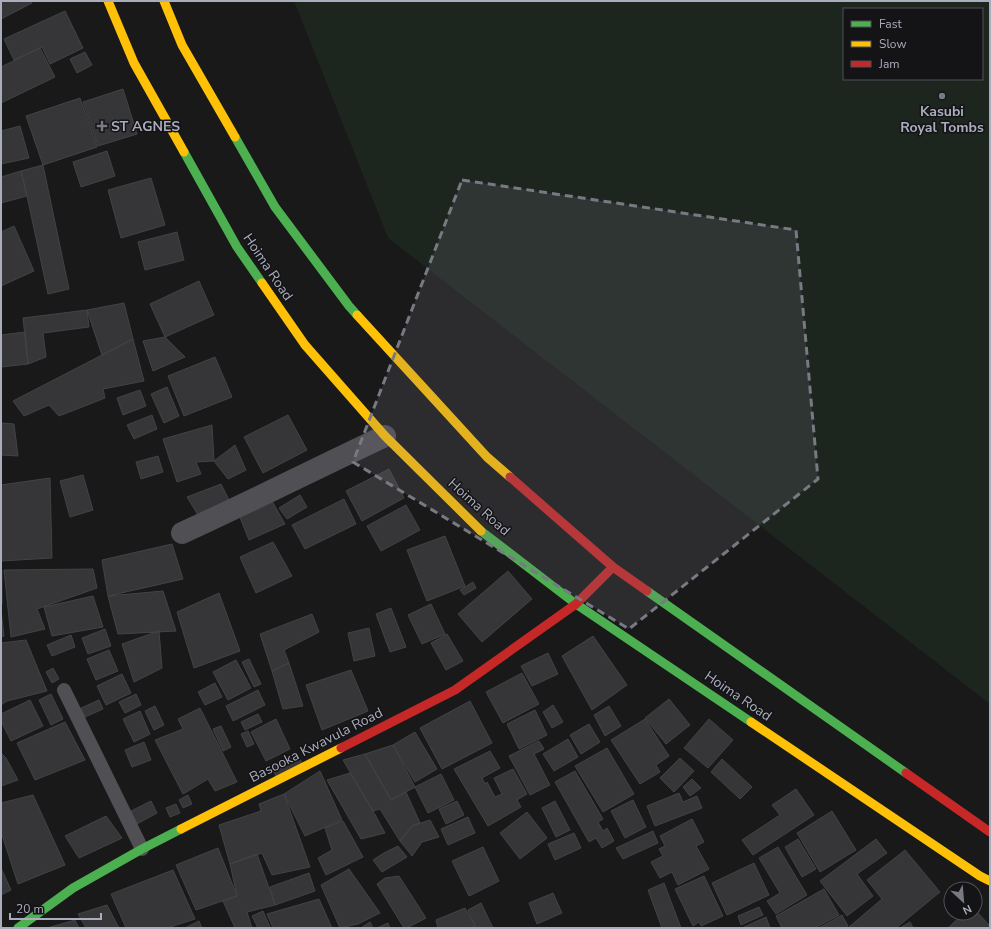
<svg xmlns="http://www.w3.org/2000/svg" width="991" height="929" font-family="'Nunito Sans',sans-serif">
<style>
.green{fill:#1d251f;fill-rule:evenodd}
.building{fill:#363638;stroke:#424346}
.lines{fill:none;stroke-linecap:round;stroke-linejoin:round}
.lane{stroke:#4f4f54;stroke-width:14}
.street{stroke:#4f4f54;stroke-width:22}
.fast{stroke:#4caf50;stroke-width:9}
.slow{stroke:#ffc107;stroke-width:9}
.jam{stroke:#c62828;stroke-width:9}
.marked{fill:#777983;fill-opacity:0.2;stroke:#777983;stroke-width:3;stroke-dasharray:8 5;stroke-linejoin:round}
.poi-dot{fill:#777983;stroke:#141316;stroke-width:1.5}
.labels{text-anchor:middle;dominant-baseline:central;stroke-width:3;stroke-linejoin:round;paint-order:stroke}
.poi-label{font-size:14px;font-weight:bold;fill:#aaadbc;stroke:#141316}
.street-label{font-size:14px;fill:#aaadbc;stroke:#141316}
</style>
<rect width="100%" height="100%" fill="#19191a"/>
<!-- green -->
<path class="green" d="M294,1h696v703l-602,-466zM844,9h138v70h-138z"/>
<!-- building -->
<path class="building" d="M1,1h30l1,2 -31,16z
M65,11l18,37 -33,16 -8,-17 -28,13 -10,-21z
M40,48l15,29 -54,26v-36z
M85,52l7,13 -15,8 -7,-14z
M123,89l14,45 -39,12 -15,-44z
M80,98l17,49 -54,18 -17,-49z
M20,126l9,32 -28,6v-33z
M107,151l8,25 -34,11 -8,-25z
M43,165l26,124 -21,5 -21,-98 -6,-25z
M21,171l6,25 -26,7v-26z
M151,178l14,47 -44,13 -13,-48z
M14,226l20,45 -33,15v-54z
M177,232l7,28 -39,10 -7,-28z
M199,281l15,34 -49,22 -15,-33z
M124,303l9,36 -31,16 -15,-45z
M87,310l2,17 -46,6 3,24 -18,7 -5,-46z
M25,332l3,32 -27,3v-32z
M165,337l20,20 -32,14 -10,-30z
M133,339l11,42 -41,8 2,9 -46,18 -10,-11 -25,11 -11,-15z
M215,357l17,40 -48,19 -16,-40z
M167,387l12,29 -15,7 -13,-29z
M140,390l6,16 -23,9 -6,-17z
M152,415l5,14 -23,10 -7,-14z
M288,415l19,35 -44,23 -19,-36z
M1,423l13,1 4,32 -17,-1z
M212,425l2,36 -18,1 5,12 -24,8 -14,-43z
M235,445l11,25 -18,9 -14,-18z
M158,456l5,16 -22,7 -5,-17z
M389,469l15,29 -42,23 -16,-30z
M83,475l10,35 -23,7 -10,-36z
M50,478l2,80 -51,3v-76z
M221,484l11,22 -34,9 -11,-18z
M300,495l7,12 -20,12 -8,-11z
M344,499l12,25 -51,25 -13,-24z
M272,501l13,23 -36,16 -10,-25z
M406,505l14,25 -39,21 -14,-25z
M445,536l20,50 -38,15 -20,-51z
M273,542l19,34 -36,17 -16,-36z
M172,544l11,35 -75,17 -6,-36z
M93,569l4,19 -60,21 8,20 -34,8 -7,-67z
M1,570h1v34h-1z
M508,571l24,28 -50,43 -24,-28z
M473,582l3,6 -12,7 -4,-5z
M163,591l13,40 -58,3 -10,-38z
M219,593l21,58 -46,17 -17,-56z
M93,596l10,31 -51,9 -8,-29z
M431,604l14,30 -23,10 -14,-29z
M391,608l15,39 -16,5 -14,-38z
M1,610l3,26 -3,1z
M312,614l7,18 -35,18 5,13 -17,8 -12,-37z
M369,628l6,28 -21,5 -6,-28z
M105,629l6,17 -23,8 -6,-16z
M159,631l3,37 -28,14 -12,-38z
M447,634l16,27 -17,9 -15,-27z
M71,635l4,12 -23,9 -5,-11z
M593,636l34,49 -35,25 -30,-54z
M26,640l21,51 -40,10 -6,4v-62z
M109,650l9,21 -22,9 -9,-21z
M548,653l10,21 -26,12 -11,-20z
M249,659l12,25 -7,3 -12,-25z
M236,660l15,28 -23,12 -15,-28z
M289,663l14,43 -20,3 -11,-38z
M53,668l6,11 -7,4 -6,-11z
M351,670l17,41 -46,19 -16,-45z
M522,673l17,31 -36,19 -17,-31z
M122,674l9,19 -25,12 -9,-19z
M215,683l7,14 -17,8 -7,-13z
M258,690l7,15 -32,16 -7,-15z
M51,694l12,25 -12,6 -12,-25z
M136,694l5,11 -16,8 -6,-11z
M669,699l21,26 -24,19 -21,-26z
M30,700l13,26 -32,15 -10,-20v-7z
M99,700l4,9 -18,8 -4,-9z
M470,701l22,42 -50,26 -22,-41z
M553,705l10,17 -11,6 -9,-16z
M155,706l9,19 -10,5 -9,-19z
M609,706l12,20 -16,10 -11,-21z
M200,708l37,74 -22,9 -7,-12 -25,15 -28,-54 28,-11 -5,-10z
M535,710l12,25 -28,14 -12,-25z
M140,711l10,23 -16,8 -11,-23z
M258,714l4,8 -17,8 -4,-8z
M276,719l14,30 -24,12 -15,-29z
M645,719l24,37 -13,9 4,7 -20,12 -29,-44z
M709,719l24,21 -25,28 -24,-20z
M65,722l20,38 -50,20 -18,-37z
M589,724l11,18 -19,12 -11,-19z
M221,726l10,21 -8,4 -10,-22z
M248,731l6,13 -7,3 -6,-13z
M415,732l22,37 -22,13 -22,-37z
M568,739l10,18 -24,14 -11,-17z
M539,741l5,8 -10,5 16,31 -20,10 -21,-39z
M144,742l7,18 -19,7 -7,-17z
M393,745l22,42 -24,13 -26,-46z
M607,748l27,46 -31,18 -28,-46z
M490,751l10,17 -18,10 3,6 2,-2 8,15 7,-3 -8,-16 19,-9 14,25 -10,6 4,7 -33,19 -34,-57z
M296,752l6,11 -26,13 -5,-10z
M1,753l5,5 12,22 -17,6z
M365,754l26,46 15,-8 14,31 -8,3 -12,15 -20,-32 -7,2 -30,-51z
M680,758l14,13 -20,21 -14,-14z
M722,759l30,28 -12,12 -29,-27z
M320,771l22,49 -37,16 -21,-42z
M575,771l28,48 -5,3 5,9 4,-3 7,13 -12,7 -6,-10 -7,4 -34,-60z
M350,773l23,38 12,22 -24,6 -34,-59z
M441,774l13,26 -26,13 -13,-26z
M692,779l9,9 -11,8 -7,-9z
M796,789l18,26 -61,40 -11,-15 38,-25 -8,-10z
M679,793l4,9 14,-6 5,12 -47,18 -8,-20z
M284,794l26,73 -38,8 -10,-22 -32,11 -11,-39 42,-14 -2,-7z
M33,795l32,70 -47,19 -16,-49h-1v-32z
M188,795l4,9 -9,4 -4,-8z
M633,800l13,27 -21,11 -14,-27z
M151,801l6,12 -20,11 -6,-13z
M457,801l7,14 -18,9 -7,-15z
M555,801l15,29 -14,7 -14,-29z
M176,804l4,9 -10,4 -4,-9z
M832,811l24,39 -36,22 -23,-39z
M527,812l20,26 -27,21 -20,-26z
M106,816l16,22 -43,20 -14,-22z
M468,817l7,16 -27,12 -7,-16z
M692,819l12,23 -8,4 13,23 -31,16 -6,-13 -12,6 -9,-16 12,-6 -4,-7 6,-3 -5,-10z
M430,820l9,17 -17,5 -10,14 -12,-15 12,-15z
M343,821l20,36 -37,18 -8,-17 14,-8 -7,-22z
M653,831l5,12 -35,16 -7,-11z
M574,833l7,15 -26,12 -7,-16z
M798,839l18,30 -14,8 -17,-30z
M876,839l11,14 -30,21 16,22 -26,20 -27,-35z
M398,846l9,11 -25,15 -9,-12 11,-7z
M483,847l16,34 -30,15 -17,-35z
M778,847l29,48 -31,19 -9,-13 13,-8 -21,-35z
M218,848l19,48 -41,14 -20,-45z
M905,850l35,42 -44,36h-46l-1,-1 33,-28 -15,-19z
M257,854l18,51 -28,7 5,16h-17l-12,-27 14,-5 -7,-32z
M754,863l15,32 -42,20 -15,-32z
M1,868l10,22 -10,5z
M349,869l31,44 -22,11 -18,4 -19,-43z
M173,870l22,49 -28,9h-41l-15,-34z
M309,873l6,18 -40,14 -5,-18z
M399,876l27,42 -19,10h-3l-27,-44 8,-6z
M704,876l19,40 -22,10 -2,-4 -6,4 -18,-37z
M664,883l17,45h-19l-14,-38z
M824,889l15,26 -24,13h-33l-6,-12z
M553,893l9,20 -25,11 -8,-21z
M319,899l13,29h-59l-6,-14z
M481,903l12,25h-17l-8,-18z
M107,905l12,23h-33l-8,-14z
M759,907l4,8 -22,10 -3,-9z
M465,908l10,18 -5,2h-32l-2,-8z
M975,910l15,16v2h-42l16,-15h11z
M263,911l7,16 -4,1h-8l-6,-12z
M842,915l6,11 -3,2h-26z
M766,917l4,11h-28z
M75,920l4,8h-32z
M199,921l3,7h-17z
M370,922l3,6h-12z
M910,922l3,6h-13z
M388,923l2,5h-13z"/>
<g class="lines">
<!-- lane -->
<path class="lane" d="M64,690l78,159"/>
<!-- street -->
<path class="street" d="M182,533c68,-31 135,-65 203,-97"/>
<!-- fast -->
<path class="fast" d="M235,137l40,70 74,99 8,9
M184,152l53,95 25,36
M481,531l95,73 175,118
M647,591l259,182
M18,928l55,-40 69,-39 39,-20"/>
<!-- slow -->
<path class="slow" d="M108,1l26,62 50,89
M164,1l18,44 53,92
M262,283l43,62 80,91 96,95
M357,315l130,142 23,20
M751,722l229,154 10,5
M181,829l160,-81"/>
<!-- jam -->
<path class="jam" d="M510,477l103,90 34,24
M341,748l114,-58 121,-86 37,-37
M906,773l84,59"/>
</g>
<!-- marked area -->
<path class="marked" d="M462,180l334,50 22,249 -189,150 -276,-167z"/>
<!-- markers -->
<g class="poi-dot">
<circle cx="942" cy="96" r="4"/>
<path d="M100 120h4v4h4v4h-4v4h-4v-4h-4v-4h4z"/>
</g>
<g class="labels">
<!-- poi labels -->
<g class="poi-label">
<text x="942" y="111">Kasubi<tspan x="942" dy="16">Royal Tombs</tspan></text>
<text x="111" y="126" text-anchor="start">ST AGNES</text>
</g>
<!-- street labels -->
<g class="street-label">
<text transform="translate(268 267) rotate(56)">Hoima Road</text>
<text transform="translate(479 507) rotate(42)">Hoima Road</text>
<text transform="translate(738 696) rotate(34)">Hoima Road</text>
<text transform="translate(316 745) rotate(-27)">Basooka Kwavula Road</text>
</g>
</g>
<!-- border -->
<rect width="991" height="929" fill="none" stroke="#aaadbc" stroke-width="4"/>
<!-- legend -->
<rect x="843" y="8" width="140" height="72" fill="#141316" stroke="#505158"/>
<rect x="851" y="21" width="20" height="6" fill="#4caf50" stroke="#505158"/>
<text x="879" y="28" font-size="12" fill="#aaadbc">Fast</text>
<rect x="851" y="41" width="20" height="6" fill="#ffc107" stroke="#505158"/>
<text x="879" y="48" font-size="12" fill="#aaadbc">Slow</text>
<rect x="851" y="61" width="20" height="6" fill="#c62828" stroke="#505158"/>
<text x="879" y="68" font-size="12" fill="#aaadbc">Jam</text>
<!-- north arrow -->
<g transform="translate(963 901) rotate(154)"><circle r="19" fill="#141316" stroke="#505158"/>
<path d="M0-3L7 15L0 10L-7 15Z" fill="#777983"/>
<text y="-6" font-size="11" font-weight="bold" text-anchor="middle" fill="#aaadbc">N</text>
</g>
<!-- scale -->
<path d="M10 913v6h91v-6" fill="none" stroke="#aaadbc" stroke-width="2"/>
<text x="16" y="913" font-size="12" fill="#aaadbc" stroke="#141316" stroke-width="3" paint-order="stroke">20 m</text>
</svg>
